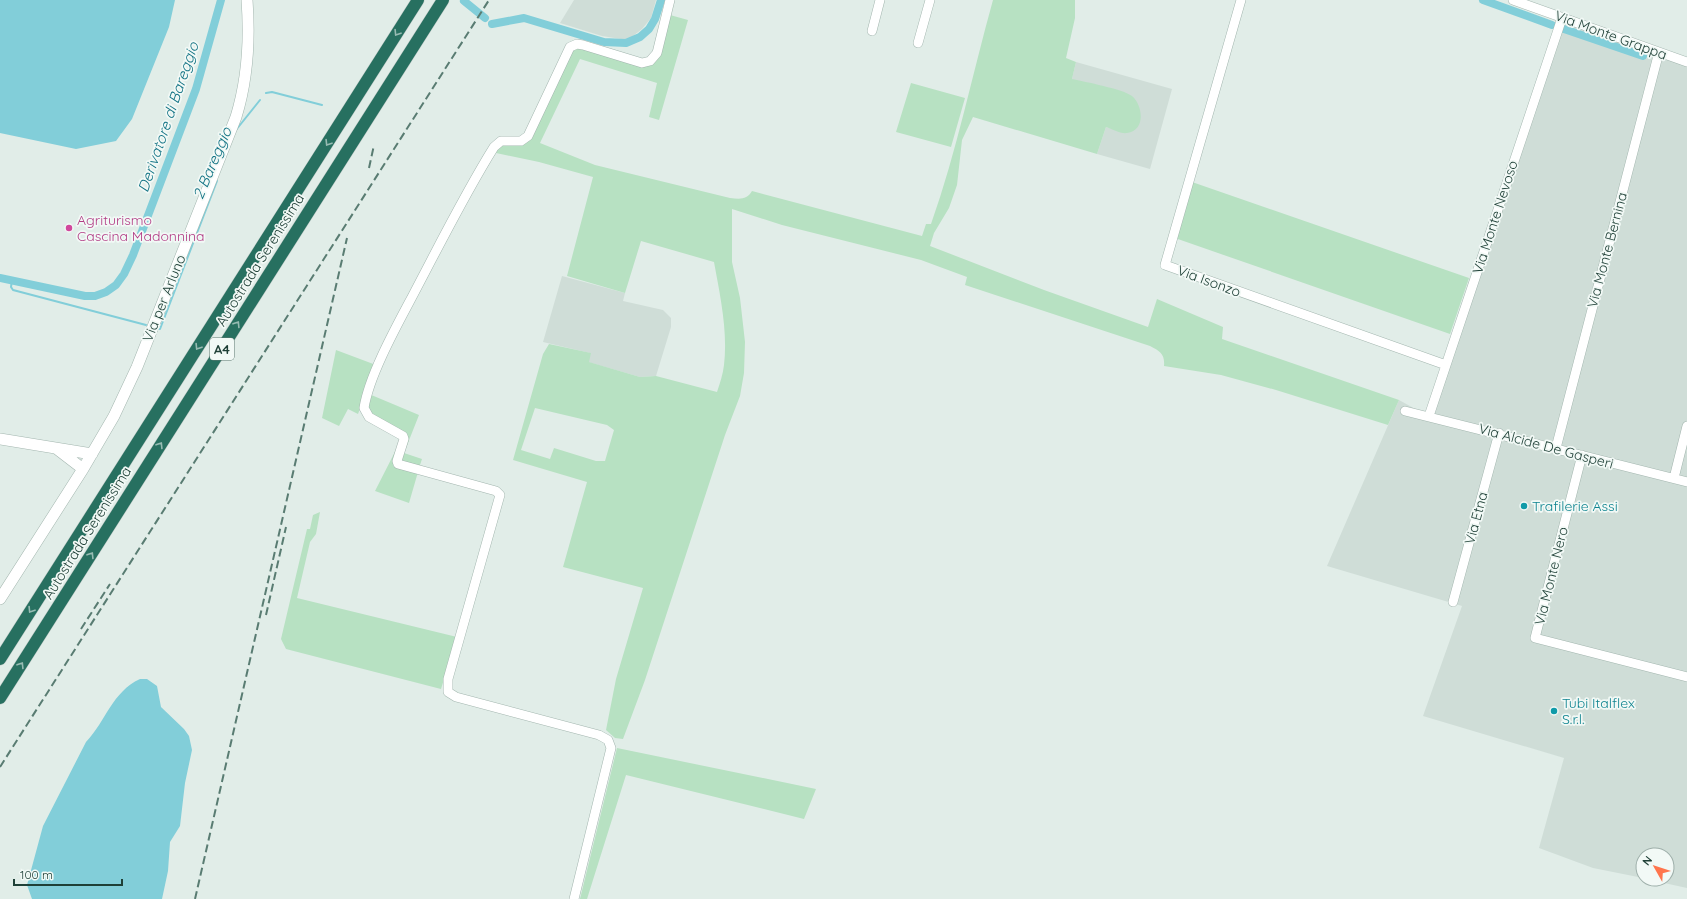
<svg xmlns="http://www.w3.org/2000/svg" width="1687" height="899" font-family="Quicksand,sans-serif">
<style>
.built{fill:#cfddd7}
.green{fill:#b7e1c2;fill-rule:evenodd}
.water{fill:#82ced9}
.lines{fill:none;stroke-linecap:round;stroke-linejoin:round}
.stream{stroke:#82ced9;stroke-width:2}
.canal{stroke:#82ced9;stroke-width:8}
.minor-casing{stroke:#a3b6af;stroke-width:10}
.tertiary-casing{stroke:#a3b6af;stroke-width:12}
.motorway-casing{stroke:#c0cac7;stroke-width:13}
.minor{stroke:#fff;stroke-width:9}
.tertiary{stroke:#fff;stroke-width:11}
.motorway{stroke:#277060;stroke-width:12}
.rail{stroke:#597c72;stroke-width:2;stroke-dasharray:8 4;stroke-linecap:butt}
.oneway{stroke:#97bbb2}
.hotel-dot{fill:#d1479c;stroke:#f2f9f6;stroke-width:1.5}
.culture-dot{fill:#0f9aa8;stroke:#f2f9f6;stroke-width:1.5}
.labels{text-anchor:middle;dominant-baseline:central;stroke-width:3.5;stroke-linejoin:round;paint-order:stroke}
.shield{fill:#f2f9f6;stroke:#5e7870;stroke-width:1}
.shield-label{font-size:13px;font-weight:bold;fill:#1f4037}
.street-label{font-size:14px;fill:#1f4037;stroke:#f2f9f6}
.hotel-label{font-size:14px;fill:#b23c85;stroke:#f2f9f6;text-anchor:start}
.culture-label{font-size:14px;fill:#0d838f;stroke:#f2f9f6;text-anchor:start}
.water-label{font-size:15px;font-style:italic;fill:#127384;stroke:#f2f9f6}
</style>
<rect width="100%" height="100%" fill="#e1ede8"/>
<!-- built -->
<path class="built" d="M574,0h82l-5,18 -9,11 -13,10h-8l-19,-3 -42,-13z
M1563,21l124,43v824l-41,-9h21v-24h-24v23l-50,-10 -54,-20 25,-90 -141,-42 39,-110 -135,-40 72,-166 29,16z
M1076,62l96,27 -22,80 -53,-15 9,-27 21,6 -55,-54z
M562,276l63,17 -2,8 40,9 8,8v9l-15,49 -16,1 -52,-15 2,-9 -47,-11z"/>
<!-- green -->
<path class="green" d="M993,0h82v18l-9,40 10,4 -4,17c13,3 51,10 60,17 11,9 14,35 -5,37 -6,1 -15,-4 -21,-6l-9,27 -124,-37 -11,23 -5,45 -8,23 -15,25 -4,13 114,44 104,37 9,-28 66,28 -1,12 177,61 -11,25 -112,-35 -55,-15 -57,-9c1,-12 -4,-15 -14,-20l-185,-61 2,-8 -46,-17 -139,-35 -50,-16v53l8,36 5,44 -1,31 -4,23 -15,39 -80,245 -22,59 -8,-1 -9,-8 10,-51 27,-91 -80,-21 24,-85 -74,-22 30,-106 6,-10 42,9 -2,9 51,15 16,-1 61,16c3,-9 6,-18 7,-27 4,-34 -4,-70 -10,-103l-73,-21 -16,52 -58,-17 26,-99 -54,-15 -43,-9 3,-7 25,-5 50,-95 74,18 22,-49 18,5 -29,100 -10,-3 8,-34 -77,-24 -40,84 55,22 135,33c10,1 17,2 22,-7l170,45 4,-12h5c26,-73 41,-149 62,-224zM535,408l72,17 7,5 -9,31h-9l-42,-13 -4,11 -29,-9z
M911,83l54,15 -14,49 -55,-15z
M1192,182l277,96 -19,56 -275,-96z
M336,350l40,15 -18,49 -10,-5 -9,17 -17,-8z
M369,394l50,21 -15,38 18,6 -3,9 -19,-8 8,-24 -39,-20 -3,-13z
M402,438l-9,28 25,6 -9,31 -34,-12z
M320,512l-4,22 -6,8 -13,56 160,39 -16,52 -155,-40 -5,-10 26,-110h3l3,-14z
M617,748l199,41 -12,30 -178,-44 -39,124h-7z"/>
<!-- water -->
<path class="water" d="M0,0h175l-6,27 -37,92 -16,22 -40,8 -76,-16z
M140,679h7l10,7 4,21 23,22 5,7 3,14 -7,33 -5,43 -10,16 -2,29 -6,28h-130l-5,-14 16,-59 43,-84c20,-21 26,-50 54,-63z"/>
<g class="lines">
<!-- stream -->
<path class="stream" d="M266,93l6,-1 50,13
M236,130l24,-30
M12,280l-1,7 2,3 133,35
M158,329h2l57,-148"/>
<!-- canal -->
<path class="canal" d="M1483,0l69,25
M464,1l21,17
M492,24l32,-6 80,24 22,1 14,-6 9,-8 6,-10 6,-19
M1564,29l79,27
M0,278l85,18h10l11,-4 10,-7 8,-11 9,-19 63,-166 25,-89"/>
<!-- minor casing -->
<g class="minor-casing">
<path id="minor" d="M1241,0l-76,265 281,100
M1513,0l174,62
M872,31l8,-31
M918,43l12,-43
M1405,411l282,71
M1429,416l133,-398
M1556,448l103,-396
M1582,455l-47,183 152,39
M1674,478l13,-52
M1453,602l46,-169
M574,899l37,-151 -3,-8 -9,-5 -143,-38 -8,-5v-13l52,-184 -4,-4 -98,-27 -1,-3 7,-22 -1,-3 -34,-19 -5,-9c5,-32 32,-81 48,-111 27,-51 52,-102 82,-150l7,-6h20l7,-5 42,-89 7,-3 6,1 59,18 8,-2 7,-8 13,-53"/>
</g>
<!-- tertiary casing -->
<g class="tertiary-casing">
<path id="tertiary" d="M0,439l92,15
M57,449l26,20
M0,599l83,-130 31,-53 23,-49 99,-250c12,-39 14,-77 11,-117"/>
</g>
<!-- motorway casing -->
<g class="motorway-casing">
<path id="motorway" d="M0,659l418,-659
M0,698l443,-698"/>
</g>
<!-- minor -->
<use href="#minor" class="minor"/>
<!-- tertiary -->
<use href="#tertiary" class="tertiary"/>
<!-- motorway -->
<use href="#motorway" class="motorway"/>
<!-- rail -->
<path class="rail" d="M369,168l5,-23
M266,615l20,-88
M81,629l29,-45
M0,767l489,-767
M195,899l152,-661"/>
</g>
<!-- one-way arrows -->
<defs><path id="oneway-chevron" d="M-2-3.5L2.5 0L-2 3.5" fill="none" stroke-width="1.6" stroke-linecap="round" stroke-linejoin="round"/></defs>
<g class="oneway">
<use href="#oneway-chevron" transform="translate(397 33) rotate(122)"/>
<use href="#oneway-chevron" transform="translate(328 143) rotate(122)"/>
<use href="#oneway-chevron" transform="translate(237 324) rotate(-58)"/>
<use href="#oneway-chevron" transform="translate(198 347) rotate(122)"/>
<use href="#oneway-chevron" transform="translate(160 445) rotate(-58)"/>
<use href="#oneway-chevron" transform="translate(91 555) rotate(-58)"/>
<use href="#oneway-chevron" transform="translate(31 610) rotate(122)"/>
<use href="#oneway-chevron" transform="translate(21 665) rotate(-58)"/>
</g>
<!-- markers -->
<circle class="hotel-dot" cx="69" cy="228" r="4"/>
<g class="culture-dot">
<circle cx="1524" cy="506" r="4"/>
<circle cx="1554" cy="711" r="4"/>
</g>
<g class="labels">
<!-- shield labels -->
<rect class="shield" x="210" y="338" width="24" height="22" rx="3"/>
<g class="shield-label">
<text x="222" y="349">A4</text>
</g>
<!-- street labels -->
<g class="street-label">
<text transform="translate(1611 35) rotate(20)">Via Monte Grappa</text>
<text transform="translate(1495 217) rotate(-72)">Via Monte Nevoso</text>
<text transform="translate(1607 250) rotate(-75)">Via Monte Bernina</text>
<text transform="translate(260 260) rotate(-58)">Autostrada Serenissima</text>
<text transform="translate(1209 281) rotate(20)">Via Isonzo</text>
<text transform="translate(164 298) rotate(-68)">Via per Arluno</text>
<text transform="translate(1546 446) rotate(15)">Via Alcide De Gasperi</text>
<text transform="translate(1476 518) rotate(-75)">Via Etna</text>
<text transform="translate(87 533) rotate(-58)">Autostrada Serenissima</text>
<text transform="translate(1551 576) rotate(-76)">Via Monte Nero</text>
</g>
<!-- hotel labels -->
<g class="hotel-label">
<text x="77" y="220">Agriturismo<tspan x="77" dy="16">Cascina Madonnina</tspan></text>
</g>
<!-- culture labels -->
<g class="culture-label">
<text x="1532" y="506">Trafilerie Assi</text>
<text x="1562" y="703">Tubi Italflex<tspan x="1562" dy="16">S.r.l.</tspan></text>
</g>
<!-- water labels -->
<g class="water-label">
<text transform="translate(168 117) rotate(-71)">Derivatore di Bareggio</text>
<text transform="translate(212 163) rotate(-67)">2 Bareggio</text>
</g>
</g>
<!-- north arrow -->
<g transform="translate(1655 867) rotate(309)"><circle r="19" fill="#f2f9f6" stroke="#9eafaa"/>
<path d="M0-3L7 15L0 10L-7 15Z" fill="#ff754d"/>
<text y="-6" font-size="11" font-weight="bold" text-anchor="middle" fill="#1f4037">N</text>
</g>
<!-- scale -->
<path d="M14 879v6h108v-6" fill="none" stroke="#1f4037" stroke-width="2"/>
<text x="20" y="879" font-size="12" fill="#1f4037" stroke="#f2f9f6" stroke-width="3" paint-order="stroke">100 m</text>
</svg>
